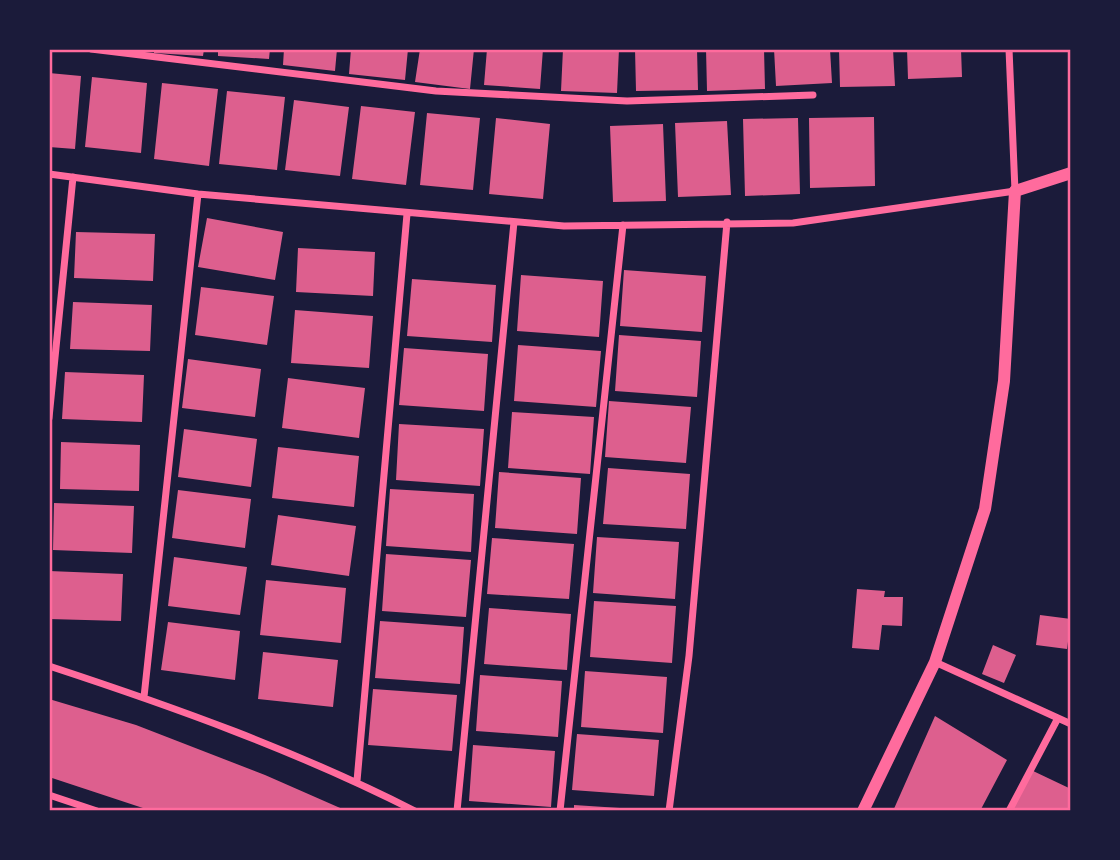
<svg xmlns="http://www.w3.org/2000/svg" width="1120" height="860" font-family="'Golos Text',sans-serif">
<style>
.building{fill:#dd5f8e}
.lines{fill:none;stroke-linecap:round;stroke-linejoin:round}
.minor{stroke:#ff6b9d;stroke-width:7}
.tertiary{stroke:#ff6b9d;stroke-width:12}
.neatline{fill:none;stroke:#ff6b9d;stroke-width:2.5}
</style>
<rect width="100%" height="100%" fill="#1b1b3a"/>
<!-- building -->
<path class="building" d="M154,49h50l-1,7 -49,-3z
M218,49h52l-1,10 -51,-3z
M284,49h53l-2,22 -52,-6z
M351,49h57l-3,31 -56,-6z
M420,49h54l-4,40 -55,-7z
M487,49h56l-3,40 -56,-4z
M563,49h56l-2,44 -56,-2z
M635,49h62l1,41 -62,1z
M706,49h58l1,40 -58,2z
M774,49h56l2,34 -56,3z
M839,49h54l2,37 -55,1z
M907,49h54l1,28 -54,2z
M49,73l32,3 -6,73 -26,-2z
M92,77l55,6 -6,70 -56,-6z
M162,83l56,6 -9,77 -55,-7z
M227,91l58,6 -8,73 -58,-6z
M294,100l55,7 -9,69 -55,-6z
M361,106l54,6 -9,73 -54,-6z
M427,113l53,5 -7,72 -53,-5z
M874,117l1,69 -65,2 -1,-70z
M496,118l54,6 -7,75 -54,-5z
M798,118l2,76 -55,2 -2,-77z
M727,121l4,74 -53,2 -3,-74z
M663,124l3,77 -53,1 -3,-76z
M207,218l76,14 -8,48 -77,-13z
M76,232l79,2 -2,47 -79,-3z
M298,248l77,4 -2,44 -77,-4z
M624,270l82,6 -4,56 -82,-6z
M521,275l82,6 -4,56 -82,-6z
M412,279l84,6 -4,57 -85,-6z
M201,287l73,9 -7,49 -72,-10z
M73,302l79,3 -2,46 -80,-2z
M295,310l78,6 -4,52 -78,-5z
M619,335l82,6 -4,56 -82,-6z
M518,345l83,6 -5,56 -82,-6z
M404,348l84,6 -4,57 -85,-6z
M188,359l73,10 -6,48 -73,-9z
M65,372l79,3 -2,47 -80,-3z
M288,378l77,10 -6,50 -77,-10z
M609,401l82,6 -5,56 -81,-6z
M512,412l82,5 -4,57 -82,-6z
M399,424l85,5 -4,57 -84,-6z
M184,429l73,10 -6,48 -73,-10z
M61,442l79,3 -1,46 -79,-2z
M278,447l81,9 -5,51 -82,-9z
M608,468l82,6 -4,55 -83,-5z
M499,472l82,6 -4,56 -82,-6z
M390,489l84,5 -3,58 -85,-6z
M178,490l73,9 -6,49 -73,-10z
M54,503l80,3 -2,47 -79,-3z
M278,515l78,11 -7,50 -78,-11z
M597,537l82,5 -4,57 -82,-6z
M492,538l82,6 -5,55 -82,-5z
M386,554l85,6 -5,57 -84,-6z
M174,557l73,10 -7,48 -72,-9z
M49,571l74,3 -2,47 -72,-2z
M266,580l80,8 -5,55 -81,-8z
M857,589l28,2 -1,6h19l-1,29 -20,-1 -3,25 -27,-2z
M594,601l82,5 -4,57 -82,-6z
M489,608l82,6 -4,56 -83,-6z
M1040,615l31,4 -4,30 -31,-4z
M380,621l84,6 -4,57 -85,-6z
M168,622l72,9 -5,49 -74,-10z
M993,645l23,10 -12,28 -22,-9z
M263,652l75,8 -5,47 -75,-8z
M585,671l82,6 -4,56 -82,-6z
M480,675l82,6 -4,56 -82,-6z
M373,689l84,6 -5,56 -84,-6z
M49,699l87,26 129,50 82,36h-195l-103,-34z
M935,716l72,44 -27,51h-87z
M577,734l82,6 -5,56 -82,-6z
M473,745l82,6 -4,56 -82,-6z
M1031,770l40,19v22h-60z
M574,805l61,4v2h-61z"/>
<g class="lines">
<!-- minor -->
<path class="minor" d="M91,49l345,42 191,10 186,-6
M49,174l149,20 366,32 229,-3 222,-32 -6,-142
M49,418l24,-241
M935,662l136,62
M49,666c125,41 248,85 366,145
M144,697l54,-503
M357,781l50,-567
M49,795l48,16
M457,811l57,-589
M560,811l63,-586
M669,811l20,-155 38,-434
M1009,811l49,-93"/>
<!-- tertiary -->
<path class="tertiary" d="M863,811l72,-149 50,-153 19,-128 11,-190 56,-18"/>
</g>
<!-- border -->
<rect width="1120" height="860" fill="none" stroke="#1b1b3a" stroke-width="102"/>
<rect x="51" y="51" width="1018" height="758" class="neatline"/>
</svg>
